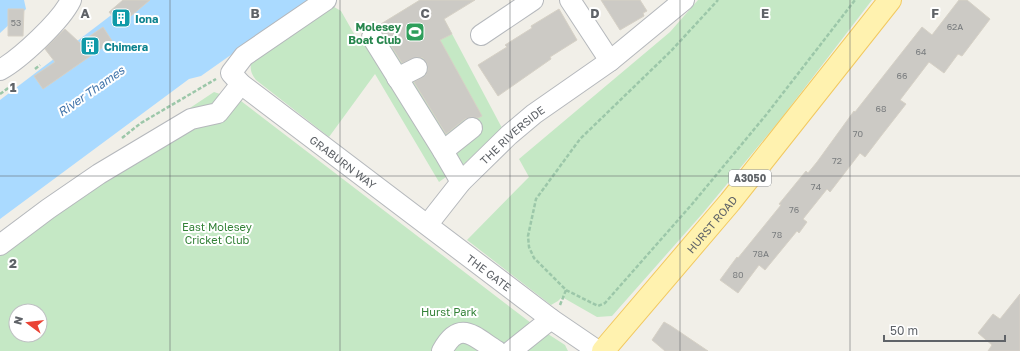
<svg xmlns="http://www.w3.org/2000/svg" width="1020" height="351" font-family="'Golos Text',sans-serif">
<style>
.green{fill:#c5e8c5;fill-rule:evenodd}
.water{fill:#aadaff}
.building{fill:#cccac5;stroke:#d6d1c6}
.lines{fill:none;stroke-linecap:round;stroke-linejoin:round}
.minor-casing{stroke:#b5b8bc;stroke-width:22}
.major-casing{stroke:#f2c960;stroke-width:24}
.path{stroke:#9cc7a9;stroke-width:2.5;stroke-dasharray:4 2;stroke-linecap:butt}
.minor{stroke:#fff;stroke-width:20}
.major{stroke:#fff2af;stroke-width:22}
.grid{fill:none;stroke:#5f6368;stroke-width:1;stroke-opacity:0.55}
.labels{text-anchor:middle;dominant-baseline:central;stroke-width:4;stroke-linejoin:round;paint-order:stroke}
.number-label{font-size:9px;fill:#7a7d7f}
.shield{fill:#fff;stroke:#8f9295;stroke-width:1}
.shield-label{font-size:10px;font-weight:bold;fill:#5f6368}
.culture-label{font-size:11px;font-weight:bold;fill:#0d838f;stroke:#fff;text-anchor:start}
.leisure-label{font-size:11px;font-weight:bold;fill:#27864d;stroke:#fff;text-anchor:end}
.street-label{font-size:11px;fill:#5f6368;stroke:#fff}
.park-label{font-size:11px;fill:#348238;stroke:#fff}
.water-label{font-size:12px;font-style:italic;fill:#4174aa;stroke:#fff}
.grid-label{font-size:13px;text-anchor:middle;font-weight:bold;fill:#5f6368;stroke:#fff;stroke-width:4;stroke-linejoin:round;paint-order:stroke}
</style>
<rect width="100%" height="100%" fill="#f1efe8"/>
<!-- green -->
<path class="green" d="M420,0h14l68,128 -38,36 -25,18 -64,-108 -46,63 -73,-57c-7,-9 -6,-14 -3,-25l76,-51 12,7 16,28z
M698,0h174l-92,120 -77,93 -91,103 -15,1 -35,-20 -4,4 -7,4 -84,-65 62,-63 -10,-18 151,-127z
M214,92l27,9 290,222 34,22 3,6h-568v-110l71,-54zM16,311h24v24h-24z"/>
<!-- water -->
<path class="water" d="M0,0h24l2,9 -26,24z
M131,0h178l-108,76 -12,3 -189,140v-119z"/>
<!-- building -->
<path class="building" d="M123,0h27l-30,25 -11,-13z
M420,0h55l-31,19 8,15 -12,6 42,76 -4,2 -7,-1 -6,2 -19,15 -32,-52 12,-7 2,-6 -1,-6 -4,-5 -6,-1 -15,6 -20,-32 -6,-4z
M601,0h39l7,11 -4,2 1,3 -24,14z
M959,0h8l23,19 -28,37 -4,-2 -14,19 -15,-11 -29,38 6,4 -25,32 -16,21 -5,-4 -30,39 -3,-3 -24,30 4,3 -8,11 -2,-2 -32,39 -6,-5 -21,28 -18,-13 17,-23 1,1 43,-53 -2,-1 27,-33 2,2 9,-11 37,-51 1,1 67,-85 10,8z
M8,9h16l-1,27h-15z
M559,9l18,31 -27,17 1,2 -53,37 -20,-31 29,-18 -2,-2 27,-17 -1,-2z
M103,27l9,14 -69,48 -9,-13 21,-14 -10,-13 20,-20 15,14z
M1020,294v57h-32l4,-6 -14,-12 15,-19 7,5z
M664,322l7,4 37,25h-43l-13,-11z"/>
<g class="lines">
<!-- minor casing -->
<g class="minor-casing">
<g id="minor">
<path id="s1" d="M326,0l-82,56 -13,17 10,11 310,235 47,32"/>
<path d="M570,0l40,61"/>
<path d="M481,35l52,-35"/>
<path d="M372,37l71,114"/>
<path d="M0,70c20,-11 61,-49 71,-70"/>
<path d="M397,78l20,-10"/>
<path d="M461,182l-18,-31 29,-23"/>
<path id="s2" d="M428,224l33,-42 48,-47 25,-21 76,-53 74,-61"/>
<path d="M0,245l48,-36 51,-35 92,-55 27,-6 23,-29"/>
<path d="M442,351c18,-33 32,-14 55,0"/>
<path d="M511,351l40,-32"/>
</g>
</g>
<!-- major casing -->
<g class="major-casing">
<g id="major">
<path id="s3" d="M603,351l127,-149 160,-202"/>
</g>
</g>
<!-- path -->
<path class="path" d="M35,69l5,-4
M0,94l11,-8
M122,138l19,-15 75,-44
M566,290l32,16 7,-3 88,-100 73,-88 89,-115
M560,305l6,-15 -32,-32 -5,-11 -1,-11 8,-37 44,-60 91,-88 47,-51"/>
<!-- minor -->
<use href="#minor" class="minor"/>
<!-- major -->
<use href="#major" class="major"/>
</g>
<!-- grid -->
<path class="grid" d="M170,0v351M340,0v351M510,0v351M680,0v351M850,0v351M0,176h1020"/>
<!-- icons -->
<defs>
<g id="building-square" transform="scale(1)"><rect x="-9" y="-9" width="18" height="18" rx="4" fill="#0f9aa8" stroke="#fff"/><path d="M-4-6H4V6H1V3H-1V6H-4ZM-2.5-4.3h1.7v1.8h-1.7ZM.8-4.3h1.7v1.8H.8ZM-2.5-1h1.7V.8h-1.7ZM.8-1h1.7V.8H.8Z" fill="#fff"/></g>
<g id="stadium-square" transform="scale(1)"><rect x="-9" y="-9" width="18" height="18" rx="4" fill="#2e9e5b" stroke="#fff"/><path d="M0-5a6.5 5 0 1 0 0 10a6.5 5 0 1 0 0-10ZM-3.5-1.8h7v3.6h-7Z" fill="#fff"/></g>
</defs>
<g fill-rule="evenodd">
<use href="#building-square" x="121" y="18"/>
<use href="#stadium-square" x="415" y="32"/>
<use href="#building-square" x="90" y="46"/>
</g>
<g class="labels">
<!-- number labels -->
<g class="number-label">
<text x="16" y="22">53</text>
<text x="955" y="26">62A</text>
<text x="921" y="51">64</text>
<text x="902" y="75">66</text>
<text x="881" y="108">68</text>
<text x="858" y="133">70</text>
<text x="837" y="160">72</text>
<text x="816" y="186">74</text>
<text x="794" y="209">76</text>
<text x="777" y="234">78</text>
<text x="761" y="253">78A</text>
<text x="738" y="274">80</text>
</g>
<!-- shield labels -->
<rect class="shield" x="729" y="170" width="42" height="16" rx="3"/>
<g class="shield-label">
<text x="750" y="178">A3050</text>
</g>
<!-- culture labels -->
<g class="culture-label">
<text x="135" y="18">Iona</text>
<text x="104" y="46">Chimera</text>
</g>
<!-- leisure labels -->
<g class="leisure-label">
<text x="401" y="26">Molesey<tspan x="401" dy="13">Boat Club</tspan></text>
</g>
<!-- street labels -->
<g class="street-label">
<text stroke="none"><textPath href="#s2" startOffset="123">THE RIVERSIDE</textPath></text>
<text stroke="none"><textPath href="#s1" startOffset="264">GRABURN WAY</textPath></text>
<text stroke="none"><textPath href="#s3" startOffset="167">HURST ROAD</textPath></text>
<text stroke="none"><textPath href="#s1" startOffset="447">THE GATE</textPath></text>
</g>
<!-- park labels -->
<g class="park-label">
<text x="217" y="226">East Molesey<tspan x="217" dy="13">Cricket Club</tspan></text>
<text x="449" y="311">Hurst Park</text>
</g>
<!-- water labels -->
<g class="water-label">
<text transform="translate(91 91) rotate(-35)">River Thames</text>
</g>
</g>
<g class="grid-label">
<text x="85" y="18">A</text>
<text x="255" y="18">B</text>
<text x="425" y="18">C</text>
<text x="595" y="18">D</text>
<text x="765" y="18">E</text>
<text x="935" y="18">F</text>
<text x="13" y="92">1</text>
<text x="13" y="268">2</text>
</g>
<!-- north arrow -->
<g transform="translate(28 323) rotate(285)"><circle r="19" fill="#ffffff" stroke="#bfc1c3"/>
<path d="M0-3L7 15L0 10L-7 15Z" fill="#ea4335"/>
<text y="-6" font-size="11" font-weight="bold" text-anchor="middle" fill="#5f6368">N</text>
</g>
<!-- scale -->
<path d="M884 335v6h121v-6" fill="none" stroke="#5f6368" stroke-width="2"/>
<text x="890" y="335" font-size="12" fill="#5f6368" stroke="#ffffff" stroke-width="3" paint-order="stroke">50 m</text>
</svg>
